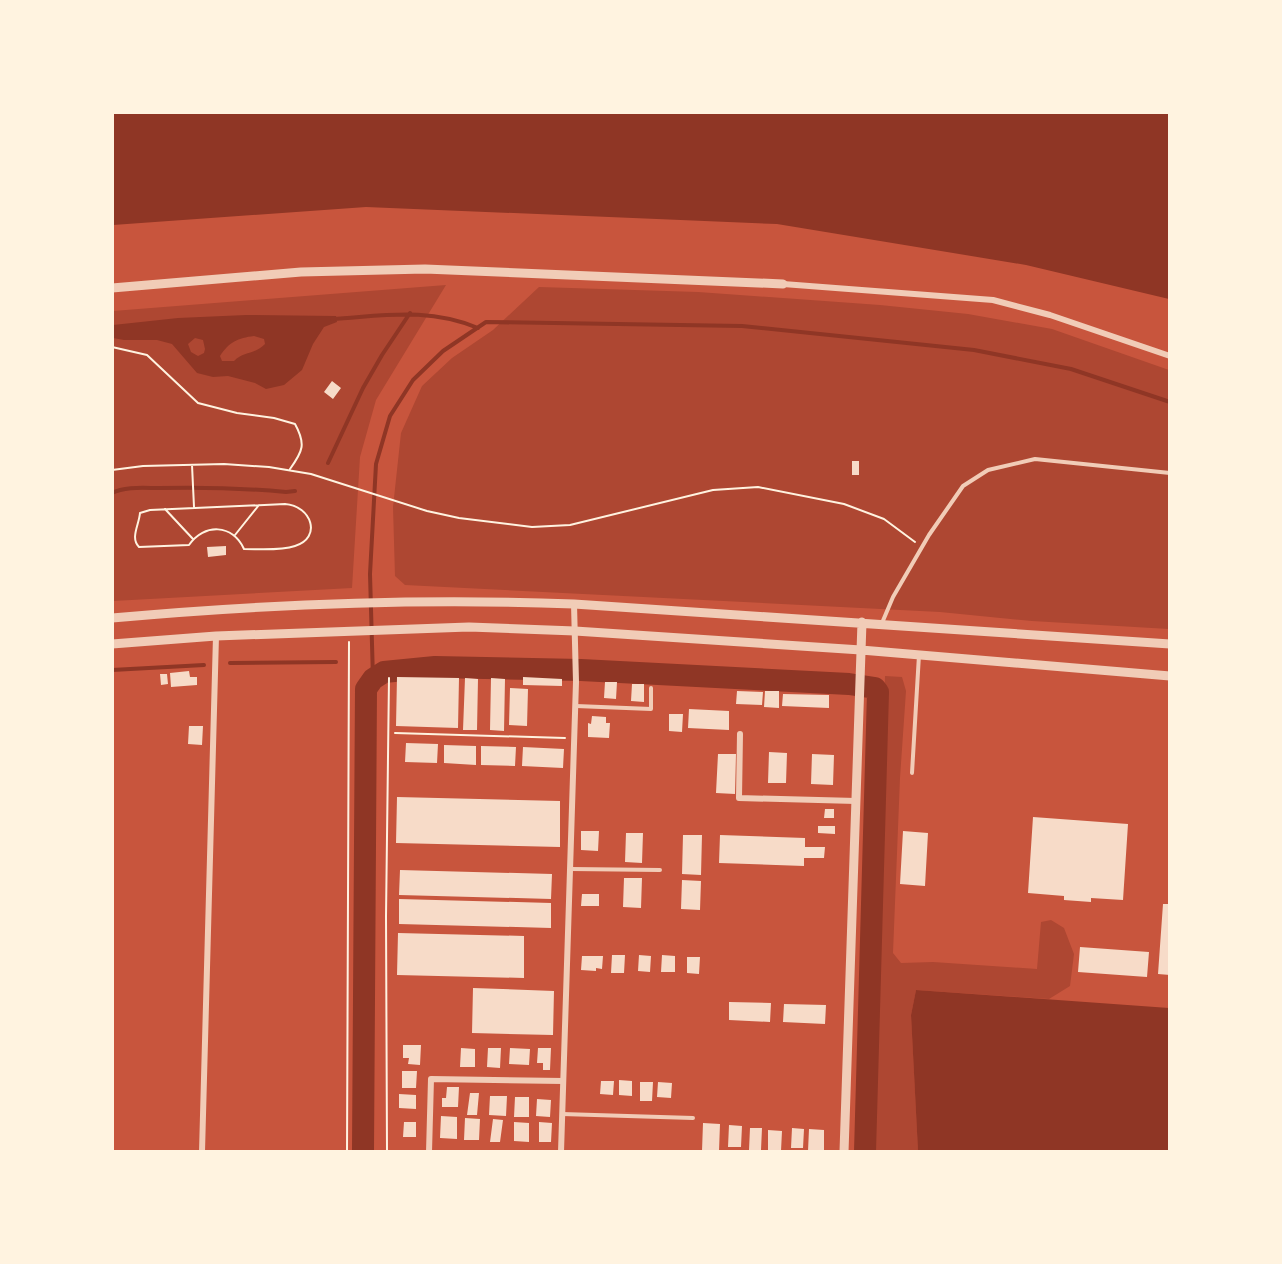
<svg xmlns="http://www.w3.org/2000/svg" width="1282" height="1264" font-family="'Titillium Web',sans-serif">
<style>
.green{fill:#ae4732}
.water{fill:#8f3625;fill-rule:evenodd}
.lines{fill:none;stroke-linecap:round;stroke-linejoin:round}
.stream{stroke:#8f3625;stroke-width:4}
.river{stroke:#8f3625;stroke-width:22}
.building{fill:#f7dbc8}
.path{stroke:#fff3e0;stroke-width:2}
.service{stroke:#f1ccb7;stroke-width:4}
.minor{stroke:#f1ccb7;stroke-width:6}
.tertiary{stroke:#f1ccb7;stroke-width:9}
</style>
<rect width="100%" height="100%" fill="#c8553d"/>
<!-- green -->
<path class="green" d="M446,285l-70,115 -16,57 -8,131 -239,13v-290z
M539,287l159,5 182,13 88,9 84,15 117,41v259l-137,-8 -92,-9 -535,-27 -10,-9 -2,-69 8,-74 21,-47 30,-28 41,-28z
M885,676l17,1 4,14 -6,87 -7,175 8,10 32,-1 104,7 4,-47 10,-2 13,8 10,26 -4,32 -21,13 -133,-9 -5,25 7,136 -47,1z"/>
<!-- water -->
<path class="water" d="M113,112l1056,1v186l-143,-34 -249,-41 -411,-17 -253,18z
M246,315l90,1 1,6 -13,5 -11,17 -11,26 -18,15 -18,4 -11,-6 -27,-7 -15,1 -16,-4 -25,-29 -15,-4h-33l-11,-2v-13l65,-7zM254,336l10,3 1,5c-11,11 -21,7 -31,17h-12l-2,-5c9,-14 18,-18 34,-20zM195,338l8,2 2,9 -1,4 -6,3 -7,-4 -3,-8z
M916,990l253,18v143h-251l-7,-136z"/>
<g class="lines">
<!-- stream -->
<path class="stream" d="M332,319c52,-3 95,-12 146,9
M328,463l35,-75 19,-33 28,-42
M112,493c13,-7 33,-5 47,-5 42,-1 84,0 127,4l9,-1
M230,663l106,-1
M112,670l92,-5
M373,679l-3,-105 6,-110 14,-48 23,-36 30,-29 43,-29 256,4 232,24 97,19 99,33"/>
<!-- river -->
<path class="river" d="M363,1152l3,-463 7,-10 11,-7 51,-5 146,3 268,14 26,4 3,4 -13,460"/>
</g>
<!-- building -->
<path class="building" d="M332,381l9,7 -8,11 -9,-7z
M852,461h7v14h-7z
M226,546v9l-18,2 -1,-10z
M189,671l1,6h7v8l-26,2 -1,-14z
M160,674h7l1,10 -7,1z
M397,677l62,1 -1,50 -62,-2z
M523,677l39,2v7l-39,-1z
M465,678l13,1 -1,51h-14z
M491,678l14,1 -1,52 -14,-1z
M605,682h12l-1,17 -12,-1z
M632,684h12v18l-13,-1z
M510,688l18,1 -1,37 -18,-1z
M737,691l26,1 -1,13 -26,-1z
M765,691h14v17l-15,-1z
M783,694l46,1v13l-47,-2z
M689,709l40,2v19l-41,-2z
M669,714h14l-1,18 -13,-1z
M592,716l14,1v6h4l-1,15 -21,-1v-14l3,1z
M189,726h14l-1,19 -14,-1z
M406,743l32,1 -1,19 -32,-1z
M444,745l32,1v19l-32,-2z
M481,746l35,1 -1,19 -34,-1z
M523,747l41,2 -1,19 -41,-2z
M769,752l18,1 -1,30h-18z
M718,754h18l-1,40 -19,-1z
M812,754l22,1 -1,30 -22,-1z
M397,797l163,4v46l-164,-4z
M825,809h9v9h-10z
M1033,817l95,7 -5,76 -32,-2v4l-27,-2v-4l-36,-3z
M818,826h17v8l-17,-1z
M581,831h18l-1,20 -17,-1z
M903,831l25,2 -3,53 -25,-2z
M626,833h17l-1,30 -17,-1z
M683,835h19l-1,40 -19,-1z
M720,835l85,3v9h20l-1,11h-20v8l-85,-3z
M400,870l152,4 -1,25 -152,-4z
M624,878h18l-1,30 -18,-1z
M682,880l19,1 -1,29 -19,-1z
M582,894h17v12h-18z
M399,899l152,4v25l-152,-4z
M1163,904h7v71l-12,-1z
M398,933l126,3v42l-127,-3z
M1080,947l69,5 -2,25 -69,-5z
M612,955h13l-1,18h-13z
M639,955l12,1 -1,16 -12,-1z
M662,955l13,1v16h-14z
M582,956h21l-1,13 -6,-1v3l-15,-1z
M687,957h13l-1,17 -12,-1z
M473,988l81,3 -1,44 -81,-2z
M729,1002l42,1 -1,19 -41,-2z
M784,1004l42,1 -1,19 -42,-2z
M403,1045h18l-1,20 -12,-1 1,-6h-6z
M461,1048l14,1v18h-15z
M488,1048h13l-1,20 -13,-1z
M510,1048l20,1 -1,16 -20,-1z
M538,1048h13l-1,22h-7v-7h-6z
M402,1071h15l-1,17h-14z
M619,1080l13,1v15l-13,-1z
M601,1081h13l-1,14 -13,-1z
M640,1082h13l-1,19h-12z
M658,1082l14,1 -1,15 -14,-1z
M447,1087h12l-1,20h-16v-9h4z
M470,1093h9l-2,22h-10z
M399,1094l17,1v14l-17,-1z
M490,1096h17l-1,20 -17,-1z
M515,1097h14v20h-15z
M537,1099l14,1 -1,17 -14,-1z
M441,1116l16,1v22l-17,-1z
M465,1118l15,1 -1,21h-15z
M493,1119l10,1 -3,22h-10z
M404,1122h12v15h-13z
M514,1122l15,1v19l-15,-1z
M539,1122l13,1 -1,19h-12z
M703,1123l17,1 -1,27h-17z
M729,1125l13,1 -1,21h-13z
M750,1128h12l-1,22h-12z
M792,1128l12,1 -1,19h-12z
M809,1129l15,1v21h-16z
M768,1130l14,1 -1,20h-13z"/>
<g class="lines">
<!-- path -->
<path class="path" d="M112,347l35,8 51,48 39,10 37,5 21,6c11,20 8,27 -5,45
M192,465l2,42
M112,470l31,-4 81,-2 45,3 42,7 116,37 32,7 73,9 38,-2 143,-35 45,-3 86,17 40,15 31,23
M285,504c27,2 37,34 10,42 -15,5 -35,3 -51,3 -11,-25 -40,-26 -55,-4l-50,2c-9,-9 0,-22 1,-34l10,-3z
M165,509l28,30
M235,535l24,-30
M395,733l170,5
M347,1152l2,-510
M387,1152l-1,-236 3,-238"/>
<!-- service -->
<path class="service" d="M882,623l11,-26 36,-62 34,-49 25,-16 47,-11 135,14
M576,706l75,3v-21
M912,773l7,-118
M571,869l89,1
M562,1114l131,4"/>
<!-- minor -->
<path class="minor" d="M783,284l210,16 57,15 120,41
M740,734l-1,64 117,3
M202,1152l14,-516
M429,1152l2,-73 132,2
M561,1152l15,-470 -2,-78"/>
<!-- tertiary -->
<path class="tertiary" d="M112,288l189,-16 124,-3 358,15
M112,618c154,-14 308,-20 462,-14l596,40
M112,644l104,-8 253,-9 106,4 286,19 309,26
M844,1152l18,-530"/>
</g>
<!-- border -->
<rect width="1282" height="1264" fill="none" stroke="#fff3e0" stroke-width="228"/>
</svg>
